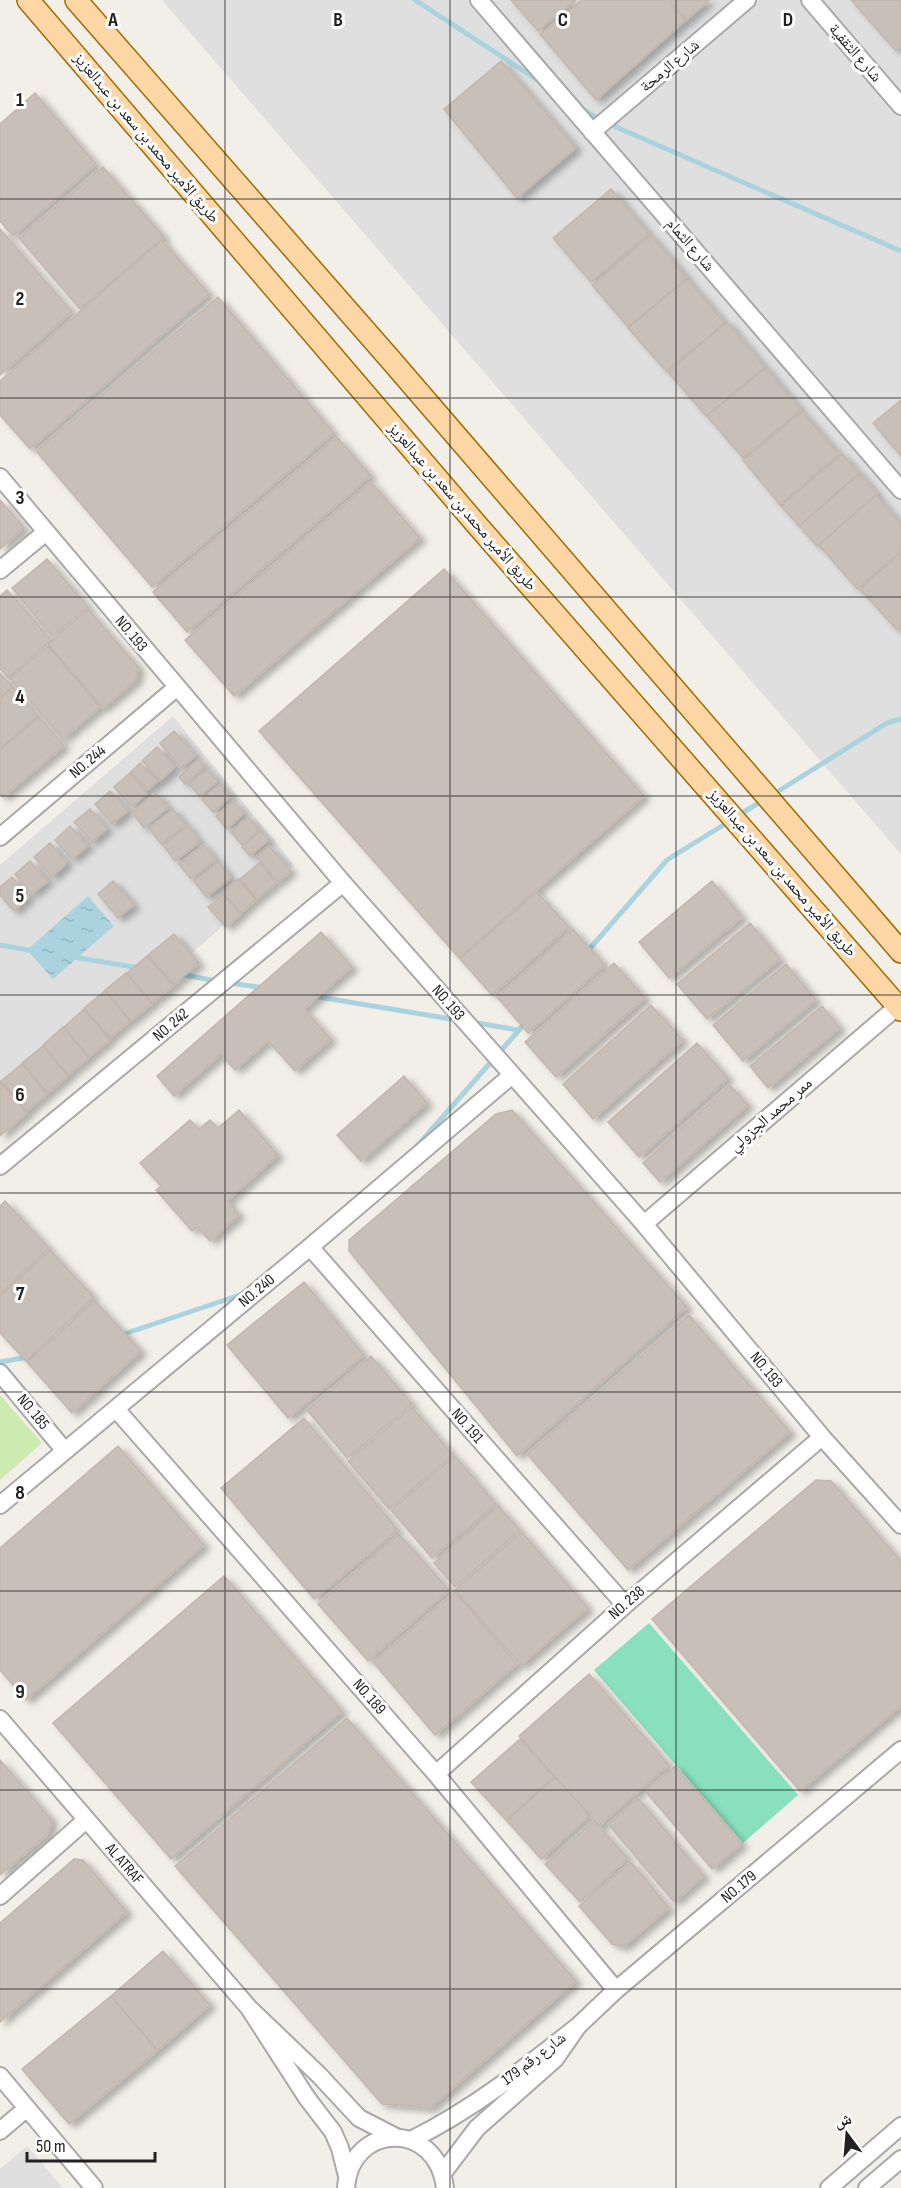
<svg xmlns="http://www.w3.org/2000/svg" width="901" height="2188" font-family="'Sofia Sans Condensed','Noto Naskh Arabic',sans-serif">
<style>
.residential{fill:#e0dfdf}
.garden{fill:#cdebb0}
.pitch{fill:#88e0be}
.water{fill:url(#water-ripples)}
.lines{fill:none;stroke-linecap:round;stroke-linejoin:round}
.stream{stroke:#aad3df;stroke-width:5}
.building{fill:#c7bfb8;stroke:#c4b6ab;stroke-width:1.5;filter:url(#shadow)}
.minor-casing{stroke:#a9a9a9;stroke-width:20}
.major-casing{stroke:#a06b00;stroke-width:24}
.minor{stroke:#fff;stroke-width:16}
.major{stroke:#fcd6a4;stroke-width:21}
.grid{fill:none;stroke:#222;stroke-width:1.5;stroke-opacity:0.55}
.labels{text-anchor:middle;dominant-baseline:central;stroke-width:6;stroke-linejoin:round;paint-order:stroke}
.street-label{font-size:16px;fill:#222;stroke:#fff}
.grid-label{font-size:20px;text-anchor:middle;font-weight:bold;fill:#222;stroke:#fff;stroke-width:6;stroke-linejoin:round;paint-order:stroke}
</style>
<defs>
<pattern id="water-ripples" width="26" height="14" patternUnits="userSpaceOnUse" patternTransform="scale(1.5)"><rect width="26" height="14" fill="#aad3df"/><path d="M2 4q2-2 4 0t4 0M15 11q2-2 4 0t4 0" fill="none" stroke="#92b5bf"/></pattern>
<filter id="shadow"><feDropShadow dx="6" dy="4" stdDeviation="3" flood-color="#0004"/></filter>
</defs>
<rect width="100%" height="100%" fill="#f2efe9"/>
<!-- residential -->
<path class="residential" d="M162,0h739v854z
M173,716l121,149 -294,253v-253z
M27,2146l36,42h-63v-19z"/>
<!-- garden -->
<path class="garden" d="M0,1395l42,48 -42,37z"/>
<!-- pitch -->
<path class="pitch" d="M649,1623l149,172 -55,48 -149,-173z"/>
<!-- water -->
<path class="water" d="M88,896l26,30 -61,53 -26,-29z"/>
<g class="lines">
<!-- stream -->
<path class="stream" d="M415,0l124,81
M580,107l20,13 301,131
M777,792l110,-69 14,-4
M742,813l17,-10
M0,945l34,6
M586,953l81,-93 58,-36
M73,957l67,11
M179,974l38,7
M230,983l35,5
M313,996l144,24
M472,1022l46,8
M418,1145l109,-124
M118,1336l125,-42
M0,1362l40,-7"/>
</g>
<!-- building -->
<path class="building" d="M511,0h65l-38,31z
M582,0h84l20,20 -90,80 -56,-66z
M669,0h40l-22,20z
M851,0h50v47l-5,4z
M501,61l75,87 -59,50 -73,-89z
M35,93l61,71 -83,72 -13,-15v-97z
M103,167l61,70 -84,72 -61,-71z
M611,189l38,45 -58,48 -38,-44z
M0,229l72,83 -72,63z
M651,235l36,43 -59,49 -36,-42z
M162,240l47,54 -179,155 -30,-34v-34z
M687,279l38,44 -59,48 -38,-43z
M218,297l116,136 -182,154 -116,-136z
M727,322l38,45 -59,49 -38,-44z
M766,368l35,42 -58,48 -36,-42z
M901,400v56l-28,-33z
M802,412l37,42 -59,51 -37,-45z
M337,437l34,39 -184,156 -34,-40z
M842,454l17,19 -60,53 -18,-20z
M860,474l17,20 -60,52 -18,-20z
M371,482l49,56 -186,158 -49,-56z
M876,495l25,29v27l-44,38 -38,-44z
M0,500l24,28 -24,21z
M901,553v73l-4,4 -37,-41z
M47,559l41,48 -36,29 -40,-48z
M444,569l200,227 -185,162 -200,-227z
M7,590l44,50 -43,38 -8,-9v-73z
M88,609l50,58 -2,13 -33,28 -55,-64z
M48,646l52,61 -37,32 -53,-61z
M0,673l13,14 -13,11z
M13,687l25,29 -38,33v-50z
M39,717l25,29 -61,51 -3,-3v-44z
M174,731l22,25 -15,12 -21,-25z
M157,747l18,20 -15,14 -18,-20z
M198,759l7,7 -20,18 -6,-7z
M140,763l18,18 -10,9 -17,-18z
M207,769l11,12 -18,15 -11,-12z
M130,773l17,20 -15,14 -18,-20z
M220,784l11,13 -18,15 -11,-13z
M110,791l18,20 -16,13 -17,-20z
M156,793l12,15 -24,20 -12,-16z
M233,801l11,12 -17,16 -11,-13z
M90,809l17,20 -15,13 -18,-20z
M173,809l13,16 -25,19 -12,-16z
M248,817l11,13 -17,15 -11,-13z
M70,826l18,20 -16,13 -17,-19z
M188,826l12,16 -25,19 -12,-16z
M261,831l8,9 -19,16 -8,-9z
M50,843l17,20 -15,14 -18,-20z
M203,844l13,16 -25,19 -12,-15z
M269,846l22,25 -13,11 -22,-25z
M30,861l18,20 -16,13 -17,-20z
M218,862l13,16 -25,19 -12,-16z
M259,863l17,20 -19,16 -17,-20z
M12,877l17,20 -15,14 -14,-16v-8z
M238,879l18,21 -15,13 -18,-20z
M113,881l21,24 -16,13 -20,-24z
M712,881l30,36 -73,61 -30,-36z
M537,892l32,35 -77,68 -32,-36z
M223,894l18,20 -15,13 -18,-20z
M750,923l30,36 -73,60 -30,-35z
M573,929l32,36 -77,68 -31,-36z
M321,932l31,35 -48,42 27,30 -36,32 -27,-30 -33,29 -14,-16 -47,42 -17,-20z
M174,934l25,29 -25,22 -26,-30z
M147,956l26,30 -21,17 -25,-30z
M614,963l31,35 -89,79 -31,-35z
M786,964l30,36 -73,61 -30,-36z
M126,973l26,31 -21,17 -26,-31z
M105,991l25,30 -20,17 -26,-30z
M651,1005l32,35 -90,79 -30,-35z
M822,1006l18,22 -72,60 -18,-22z
M84,1009l26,31 -21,17 -25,-30z
M63,1027l26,31 -21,17 -25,-30z
M697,1043l31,35 -89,79 -31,-35z
M43,1046l25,30 -20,17 -26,-30z
M22,1064l25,30 -20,17 -26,-30z
M404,1076l23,27 -66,58 -24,-26z
M0,1082l27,31 -27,23z
M730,1085l18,20 -88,77 -17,-19z
M239,1110l39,45 -51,46 12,14 -29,26 -13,-14 -5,4 -36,-41 5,-4 -21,-23 50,-43 9,9 11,-9 8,8z
M512,1110l175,197 -170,149 -168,-205v-11l147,-126z
M5,1201l44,47 -49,46v-88z
M50,1250l44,47 -68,64 -26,-28v-37z
M304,1282l60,73 -76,63 -61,-73z
M95,1301l46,50 -69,62 -45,-51z
M689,1315l101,117 -162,138 -101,-116z
M371,1356l41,48 -65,54 -40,-48z
M412,1407l41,48 -64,54 -41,-48z
M304,1418l94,112 -84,69 -93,-111z
M118,1446l86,99 -178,155 -26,-30v-122z
M455,1456l41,48 -64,54 -41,-48z
M816,1480l15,1 70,80v145l-101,85 -148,-172z
M498,1506l22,24 -65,57 -21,-24z
M522,1532l66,76 -67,57 -66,-75z
M399,1534l50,56 -81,71 -50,-57z
M224,1576l118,135 -171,148 -118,-136z
M455,1592l62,72 -82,71 -62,-73z
M589,1674l80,91 -70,61 -80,-90z
M347,1718l229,263 -146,127 -48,-4 -207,-238z
M520,1739l34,38 -48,43 -35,-38z
M0,1760l51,59v5l-3,10 -48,41z
M675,1766l67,78 -30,25 -67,-78z
M555,1777l35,38 -49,44 -34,-38z
M638,1798l66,78 -30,26 -66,-78z
M594,1821l34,37 -48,44 -35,-38z
M74,1859l9,1 44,52 -127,110v-99z
M631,1862l38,46 -46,39 -11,-3 -33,-38z
M163,1951l47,54 -52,45 -47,-54z
M111,1996l46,55 -88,73 -47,-55z"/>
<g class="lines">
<!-- minor casing -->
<g class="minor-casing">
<path id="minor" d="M479,0l422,490
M810,0l91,106
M592,132l155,-132
M0,477l343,406 301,341 178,213 79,88
M0,570l46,-38
M0,837l176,-149
M0,1166l343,-283
M644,1224l254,-218
M310,1247l315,358
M0,1373l65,78
M116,1409l320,365 180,216
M0,1505l310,-258 202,-172
M0,1719l249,289
M436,1774l189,-169 197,-168
M0,1896l86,-76
M578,2026l38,-36 285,-240
M0,2076l94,112
M0,2131l27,-23
M411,2140c61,-30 114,-72 167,-114l-23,33 -78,69 -34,45
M347,2176l-7,-28 -7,-16 -26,-34 -58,-90 70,67 40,43 37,19
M346,2188c4,-65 91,-69 99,0
M829,2188l72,-62
M867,2188l34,-29"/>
</g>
<!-- major casing -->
<g class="major-casing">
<path id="major" d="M28,0l449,525 424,485
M76,0l314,359 511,593"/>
</g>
<!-- minor -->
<use href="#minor" class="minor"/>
<!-- major -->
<use href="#major" class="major"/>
</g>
<!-- grid -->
<path class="grid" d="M225,0v2188M450,0v2188M676,0v2188M0,199h901M0,398h901M0,597h901M0,796h901M0,995h901M0,1193h901M0,1392h901M0,1591h901M0,1790h901M0,1989h901"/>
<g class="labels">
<!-- street labels -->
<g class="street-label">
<text transform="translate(855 53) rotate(49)">شارع الثقفية</text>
<text transform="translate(670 66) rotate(-40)">شارع الرمحة</text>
<text transform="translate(146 138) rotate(50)">طريق الأمير محمد بن سعد بن عبدالعزيز</text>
<text transform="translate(690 245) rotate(49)">شارع الثمام</text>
<text transform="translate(462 507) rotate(49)">طريق الأمير محمد بن سعد بن عبدالعزيز</text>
<text transform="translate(131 634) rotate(50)">NO. 193</text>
<text transform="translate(88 762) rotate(-40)">NO. 244</text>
<text transform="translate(782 873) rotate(49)">طريق الأمير محمد بن سعد بن عبدالعزيز</text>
<text transform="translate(448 1003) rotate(49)">NO. 193</text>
<text transform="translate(171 1025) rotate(-40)">NO. 242</text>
<text transform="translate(771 1115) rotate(-41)">ممر محمد الجزولي</text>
<text transform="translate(257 1291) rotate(-40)">NO. 240</text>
<text transform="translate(766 1370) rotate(50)">NO. 193</text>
<text transform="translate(33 1412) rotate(50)">NO. 185</text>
<text transform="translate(467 1426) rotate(49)">NO. 191</text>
<text transform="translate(627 1603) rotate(-41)">NO. 238</text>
<text transform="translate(369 1697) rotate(49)">NO. 189</text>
<text transform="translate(124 1864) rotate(49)">AL ATRAF</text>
<text transform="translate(739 1887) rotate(-40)">NO. 179</text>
<text transform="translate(534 2059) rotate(-37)">شارع رقم 179</text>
</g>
</g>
<g class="grid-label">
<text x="113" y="26">A</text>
<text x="338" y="26">B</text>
<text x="563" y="26">C</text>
<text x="788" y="26">D</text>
<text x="20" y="106">1</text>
<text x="20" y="305">2</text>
<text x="20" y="504">3</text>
<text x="20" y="703">4</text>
<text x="20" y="902">5</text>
<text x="20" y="1101">6</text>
<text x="20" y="1300">7</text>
<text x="20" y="1499">8</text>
<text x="20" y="1698">9</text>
</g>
<!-- north arrow -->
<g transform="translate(847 2134) rotate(344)" stroke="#ffffff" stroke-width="4.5" paint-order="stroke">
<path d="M0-4.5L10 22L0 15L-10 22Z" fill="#222222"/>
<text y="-9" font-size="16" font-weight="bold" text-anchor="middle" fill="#222222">ش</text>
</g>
<!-- scale -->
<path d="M27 2152v9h128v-9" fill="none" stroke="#222222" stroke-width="3"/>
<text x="36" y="2152" font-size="18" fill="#222222" stroke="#ffffff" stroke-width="4.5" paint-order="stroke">50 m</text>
</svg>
